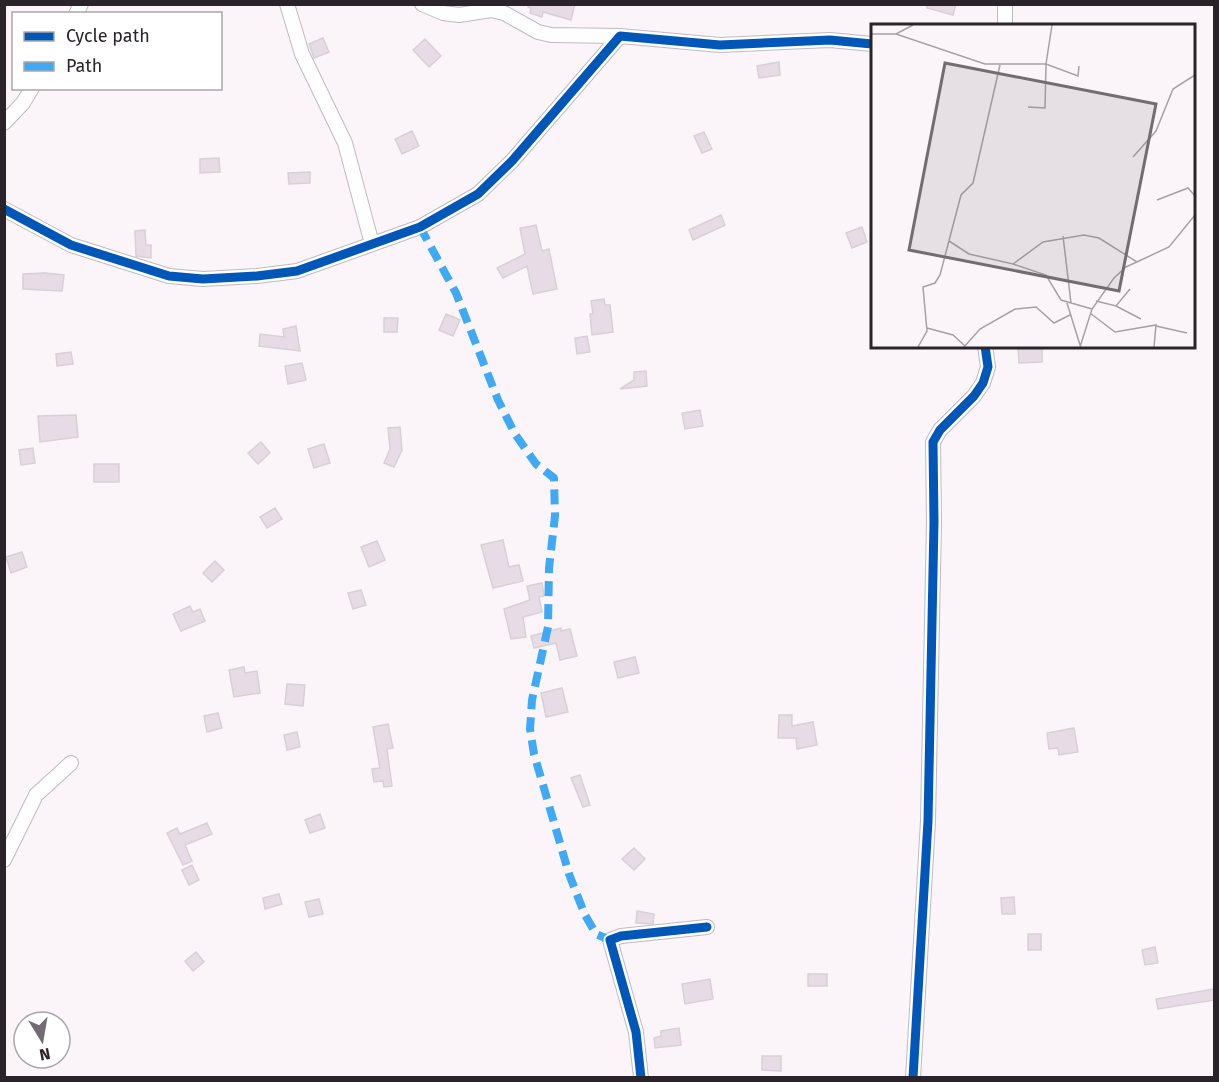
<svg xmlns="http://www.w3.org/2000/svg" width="1219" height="1082" font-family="'Fira Sans',sans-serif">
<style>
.building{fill:#e7dbe5;stroke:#d7d1d6;stroke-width:1.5}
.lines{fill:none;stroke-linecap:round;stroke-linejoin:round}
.minor-casing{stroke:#bfbabe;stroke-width:16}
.minor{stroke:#fefefe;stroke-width:14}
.quiet{stroke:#3fa9f5;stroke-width:8;stroke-dasharray:15 8;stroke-linecap:butt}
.cycleway-casing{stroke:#fff;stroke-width:13}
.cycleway{stroke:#0057b8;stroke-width:9}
.inset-road{fill:none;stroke:#a7a1a6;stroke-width:1.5}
.view{fill:#736c72;fill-opacity:0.15;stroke:#736c72;stroke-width:3}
.inset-edge{fill:none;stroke:#2a2329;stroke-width:3}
</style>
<rect width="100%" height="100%" fill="#fbf5fa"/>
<!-- building -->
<path class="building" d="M528,4h47l-4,16 -28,-8 -1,5 -12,-4 1,-5 -3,-1z
M927,4h29l-3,11 -26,-7z
M323,38l6,14 -15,6 -5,-14z
M425,39l16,17 -12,11 -16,-17z
M779,62l1,13 -21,3 -2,-12z
M412,131l7,15 -17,8 -7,-15z
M704,132l8,17 -10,4 -8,-17z
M219,158l1,14 -20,1v-14z
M310,172v11l-21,1 -1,-11z
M721,215l4,10 -32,15 -4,-10z
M536,225l6,26 7,-2 8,40 -24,5 -6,-28 -24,12 -6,-10 28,-14 -5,-26z
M862,227l5,15 -15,6 -6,-15z
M145,230l1,15h5v13l-15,-2 -1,-25z
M45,273l19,2 -2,16 -39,-2v-15z
M604,299l1,6h5l3,27 -21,3 -2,-21h3l-2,-13z
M446,314l14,6 -7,16 -14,-6z
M384,318h14l-1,14h-13z
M296,326l4,25 -41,-5 1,-12 24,3 -1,-8z
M587,336l3,16 -13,2 -2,-16z
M1018,346h24v16l-23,1z
M71,352l2,12 -16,2 -1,-12z
M302,363l4,17 -18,4 -3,-18z
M646,371l1,15 -27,3 14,-9v-8z
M700,410l3,16 -18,3 -3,-16z
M76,415l2,22 -38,5 -2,-26z
M400,427l2,23 -8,17 -10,-4 6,-14 -2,-21z
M261,442l9,11 -12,11 -10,-11z
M324,444l6,19 -16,5 -6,-19z
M33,448l2,15 -14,2 -2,-15z
M94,464h25v18h-25z
M275,508l7,11 -15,9 -7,-11z
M503,540l6,27 10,-2 4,16 -30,7 -12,-43z
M377,541l8,19 -16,7 -8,-20z
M22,552l5,15 -16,6 -5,-16z
M215,561l9,9 -12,12 -9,-9z
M542,583l2,13 -5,1 3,15 -19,5 3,20 -15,2 -7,-30 26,-9 -3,-14z
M361,590l5,15 -13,4 -5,-16z
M190,606l3,6 7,-3 5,12 -24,10 -8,-17z
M561,628v3l9,-2 7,27 -17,4 -4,-17 -22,5 -3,-12z
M635,657l4,16 -21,5 -4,-16z
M244,667l1,6 12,-2 3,22 -26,4 -5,-27z
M287,684l18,1 -2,21 -18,-2z
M562,688l6,24 -22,5 -5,-24z
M218,713l4,15 -15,4 -3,-16z
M779,715h13v11l21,-4 4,23 -20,4 -1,-11h-18z
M388,724l5,24 -6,1 5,37 -8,1 -1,-6 -9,1 -2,-13 8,-1 -7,-41z
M1074,728l4,24 -19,3 -1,-7 -9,1 -2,-16z
M297,732l3,15 -13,3 -3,-15z
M580,775l10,30 -7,2 -12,-29z
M320,814l5,14 -15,5 -5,-13z
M207,823l5,11 -27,11 7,16 -9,4 -16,-32 10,-5 3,6z
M634,848l11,11 -11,11 -12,-11z
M192,865l7,15 -10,5 -7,-15z
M279,894l3,10 -17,5 -2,-11z
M1014,897l1,17h-13l-1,-16z
M319,899l4,15 -14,3 -4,-15z
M637,911l17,3 -1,10 -17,-1z
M1028,934h13v16h-13z
M1155,947l3,16 -13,2 -3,-15z
M196,952l8,10 -11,9 -8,-10z
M808,974h19v12h-19z
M710,979l3,20 -28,5 -3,-20z
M1213,989l2,11 -57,9 -2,-10z
M679,1028l2,17 -26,3 -1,-10 7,-2v-5z
M762,1056h19v15l-19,-1z"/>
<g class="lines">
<!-- minor casing -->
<g class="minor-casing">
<path id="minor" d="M287,4l15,50 43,89 27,101
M422,4l21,9 16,2 32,-5 13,3 34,19 13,3 69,1
M1005,4v22
M76,14l5,-10
M4,123l19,-20 9,-15
M4,209l67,36 98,31 34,3 54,-3 40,-5 123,-44 58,-33 34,-33 108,-125 100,9 110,-5 42,4
M4,860l32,-65 35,-32
M641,1078l-5,-46 -26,-92 11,-4 86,-9
M913,1078l15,-257 6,-299 -1,-80 7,-12 34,-34 9,-13 5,-16 -3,-21"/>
</g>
<!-- minor -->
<use href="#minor" class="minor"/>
<!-- quiet -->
<path class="quiet" d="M420,227l36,66 42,107 17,34 21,30 18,14 1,38 -6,52 -1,59 -16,73 -2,29 4,25 35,120 16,41 11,19 14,6"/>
<!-- cycleway casing -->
<g class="cycleway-casing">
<path id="cycleway" d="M4,209l67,36 98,31 34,3 54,-3 40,-5 123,-44 58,-33 34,-33 108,-125 100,9 110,-5 42,4
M641,1078l-5,-46 -26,-92 11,-4 86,-9
M913,1078l15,-257 6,-299 -1,-80 7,-12 34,-34 9,-13 5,-16 -3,-21"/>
</g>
<!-- cycleway -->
<use href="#cycleway" class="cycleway"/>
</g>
<!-- overview -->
<g transform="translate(871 24)">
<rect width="324" height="324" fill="#fbf5fa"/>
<path class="inset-road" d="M0,10h25l89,30h61l32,12 1,-10M25,10l17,-9M157,83l17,1 1,-44 6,-39M262,133l23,-26 17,-42 22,-14M286,176l31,-12 7,8M192,212l8,67M78,217l20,13 44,10 30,-22 41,-7 15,3 38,24M142,240l33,11 15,25 31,9M225,277l20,5 14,-17M196,279l13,42M245,282l25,13M219,289l25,19 41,-7 -2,22M285,302l31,7M56,304l26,7 12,11M47,323l9,-16 -4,-44 12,-4 5,-8 21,-80 12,-12 27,-118M93,323l16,-18 35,-20 21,-2 18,16 16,-8M209,323l12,-38 22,-31 12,-11 43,-20 26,-32"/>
<path class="view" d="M74,39l211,41 -37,187 -210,-41z"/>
<rect width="324" height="324" class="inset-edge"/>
</g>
<!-- border -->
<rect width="1219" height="1082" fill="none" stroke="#2a2329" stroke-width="12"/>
<!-- legend -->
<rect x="12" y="12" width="210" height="78" fill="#ffffff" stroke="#aaa7a9" stroke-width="1.5"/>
<rect x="24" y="32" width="30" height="9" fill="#0057b8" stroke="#aaa7a9" stroke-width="1.5"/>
<text x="66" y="42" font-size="18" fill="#2a2329">Cycle path</text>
<rect x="24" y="62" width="30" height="9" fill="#3fa9f5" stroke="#aaa7a9" stroke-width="1.5"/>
<text x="66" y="72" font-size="18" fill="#2a2329">Path</text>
<!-- north arrow -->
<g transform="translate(42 1040) rotate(169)"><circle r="28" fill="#ffffff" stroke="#aaa7a9" stroke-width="1.5"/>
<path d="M0-4.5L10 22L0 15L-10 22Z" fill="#736c72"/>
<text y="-9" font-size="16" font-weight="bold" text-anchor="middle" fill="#2a2329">N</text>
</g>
</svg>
